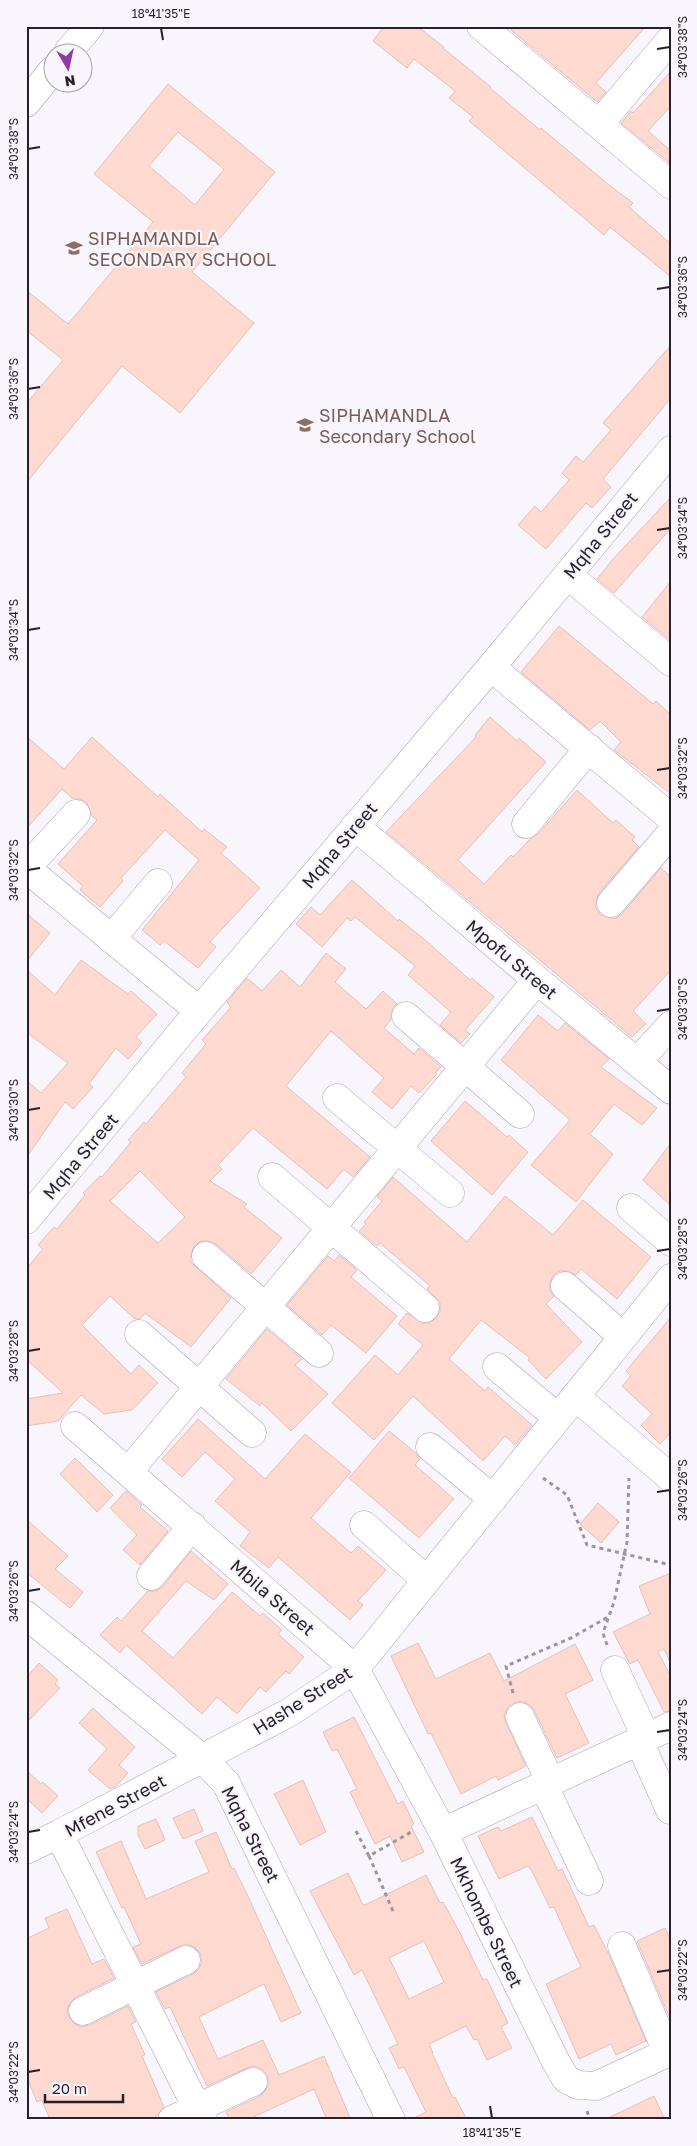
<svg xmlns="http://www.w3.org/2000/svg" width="697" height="2146" font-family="'Golos Text',sans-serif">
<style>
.building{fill:#fdd9cf;stroke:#e7c1b6;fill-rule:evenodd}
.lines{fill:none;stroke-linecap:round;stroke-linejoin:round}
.street-casing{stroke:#af9dbb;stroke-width:29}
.secondary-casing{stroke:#af9dbb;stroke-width:29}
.path{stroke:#9b959f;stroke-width:3;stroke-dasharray:4 4;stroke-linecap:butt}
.street{stroke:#fff;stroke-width:28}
.secondary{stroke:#fff;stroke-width:28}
.ticks{fill:none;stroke:#271f2b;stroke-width:2}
.labels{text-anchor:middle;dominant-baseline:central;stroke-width:4.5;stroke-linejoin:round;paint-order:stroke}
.education-label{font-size:18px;fill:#785e54;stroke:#f9f5fc;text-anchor:start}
.street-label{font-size:18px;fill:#271f2b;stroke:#f9f5fc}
.neatline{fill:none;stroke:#271f2b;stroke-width:2}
.ticks-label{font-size:12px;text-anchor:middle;fill:#271f2b}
</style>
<rect width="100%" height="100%" fill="#f9f5fc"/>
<!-- building -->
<path class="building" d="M384,26h33l27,21 -1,1 48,39 -1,1 50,42 1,-2 68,57 24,18 -4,4 42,37v33l-61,-50 -6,8 -135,-114 4,-4 -24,-19 6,-7 -41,-32 -7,9 -34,-27z
M506,26h140l-50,57 10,9 -9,10z
M671,71v35l-23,25 23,20v13l-50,-41 10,-12 2,2z
M168,84l107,88 -83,100 62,51 -74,90 -58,-47 -96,117v-79l37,-44 -37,-30v-40l42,34 85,-102 -59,-48zM178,132l46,37 -29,36 -46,-39z
M671,345v53l-68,81 8,8 -19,21 -6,-5 -40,46 -28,-24 17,-19 6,6 28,-32 -7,-7 14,-17 7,6 28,-32 -8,-7z
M671,497v31l-57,65 -17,-14 15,-19z
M671,581v60l-29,-24z
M559,626l94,78 3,-3 15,14v79l-57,-44 7,-8 -21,-21 -10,9 -69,-58z
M490,717l27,24 2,-3 27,24 -88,98 26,24 27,-29 2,2 17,-18 8,-5 39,-44 36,33 3,-3 19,17 -3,3 7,7 -40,46 -3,8v7l4,6 9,4h7l6,-4 39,-46 10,9v93l-38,41 13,13 -14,13 -246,-205 90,-95 -1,-2z
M26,736l38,33 28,-32 66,60 2,-3 42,38 2,-3 23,18 -6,6 39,35 -50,54 6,5 -18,21 -34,-27 -4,4 -18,-15 57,-70 -34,-30 -44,48 2,3 -23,26 -20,-17 3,-4 -25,-22 39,-44 -6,-5 -4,-12 -7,-4h-7l-11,-10 -36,40z
M352,880l46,41 1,-2 25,20 46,41 2,-2 22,19 -29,33 5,4 -9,9 -21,-18 11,-13 -43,-37 7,-9 -60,-49 -4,4 -4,-3 -25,29 -26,-23 15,-17 9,8z
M26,913l24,20 -24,29z
M326,953l20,16 -11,13 31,27 17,-18 14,13 -6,9v7l-7,8 30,26 5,-6 22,19 -6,6 2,1 -18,19 -8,-7 -19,23 -20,-17 12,-14 -53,-47 -45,55 84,71 -17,20 -9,-8 -17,20 -74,-61 -35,37 4,4 -12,12 37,23 -3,3 38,31 -31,36 -35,-30 -8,-3h-7l-7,5 -3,8v8l5,5 35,31 -40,49 -46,-34 -5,6h-5l-25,-23 -28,29 49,49 8,-9 19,18 -26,27 -28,4 -23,-19 -23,26 -32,5v-27l37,-6 -37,-34v-90l17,-20 -5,-4 16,-18 3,2 28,-34 -2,-2 17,-17 2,1 29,-35 -3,-2 16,-18 2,2 40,-47 -4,-4 24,-29 -4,-4 29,-33 -4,-5 20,-24 15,13 19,-21 19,17zM140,1171l45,46 -27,26 -48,-42z
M81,960l47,34 3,-3 26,23 -21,23 6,6 -14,16 -12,-11 -27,36 4,3 -20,22 -8,-7 -39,56v-78l15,13 27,-30 -42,-31v-63l29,26z
M538,1015l20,16 7,-8 44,36 -8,8 56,41 -15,17 -28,-21 -24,30 23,20 -37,48 -45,-37 39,-45 -69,-60z
M465,1101l42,36 2,-2 19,17 -36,43 -61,-54z
M671,1143v63l-28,-26z
M393,1177l74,65 38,-46 48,39 30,-35 68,57 -34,42 -36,-30 -5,6 -8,-4h-8l-7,5 -3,7v8l4,5 -8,8 36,38 -36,37 -18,-19 2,-2 -49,-38 -32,39 36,32 3,-4 44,38 -17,20 -10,-9 -22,25 -70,-65 -39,44 -42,-37 43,-48 23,20 25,-30 -25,-21 9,-11 15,10h8l6,-5 4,-7v-9l-13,-13 3,-3 -50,-43 -3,3 -18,-15 7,-7 -2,-2 18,-21 -5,-4z
M339,1255l18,15 -6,7 46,39 -31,37 -35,-28 -9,10 -35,-30 41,-49 6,5z
M671,1317v115l-11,12 -19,-19 11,-11 -30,-28 9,-10 -5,-5z
M267,1329l35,30 -7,6 33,29 -37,37 -29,-28 -2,3 -34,-27z
M198,1419l67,60 40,-45 46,38 -40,46 40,35 7,-7 28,24 -28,31 5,4 -13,15 -72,-63 -9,11 -29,-22 10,-14 -35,-31 20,-22 -30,-27 -23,25 -20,-18z
M389,1431l27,22 4,6 -5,6 39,34 -35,39 -70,-60z
M75,1458l38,37 -16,17 -37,-38z
M126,1491l16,14 -2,2 28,24 -28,34 -17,-15 14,-15 -27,-27z
M598,1503l21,19 -18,21 -21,-19z
M26,1519l42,37 -13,13 28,23 -13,16 -44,-36z
M191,1551l37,33 -14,16 -28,-19 -44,50 31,27 59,-66 28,24 3,-3 19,17 -4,4 26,23 -15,17 -3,-3 -20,21 -6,-5 -23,27 -20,-17 -15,17 -76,-69 -6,8 -20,-18 17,-18 4,4 27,-30h8l7,-5z
M671,1573v91l-7,-15 -6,3 13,25v34l-7,1 -26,-52 -8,4 -17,-32 37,-18 -11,-28z
M418,1643l18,36 54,-26 14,28 71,-37 18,36 -28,14 24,49 -32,15 -23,-48 -6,-6 -7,-3 -7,2 -7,6 -3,7 2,7 20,43 -28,14 -2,-4 -35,18 -30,-61 -3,1 -37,-78z
M39,1663l19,17 -3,4 5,4 -34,35v-45z
M93,1708l42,39 -16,18 9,8 -12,13 -6,3 -22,-19 19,-21 -28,-26z
M354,1717l44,87 5,-3 11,23 -3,2 13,26 -22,10 -12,-26 -15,8 -25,-52 7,-3 -20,-40 -5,2 -9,-19z
M26,1770l15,14 2,-2 15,14 -16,17 -16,-15z
M303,1780l23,52 -26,13 -26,-51z
M194,1809l9,22 -20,8 -10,-21z
M532,1817l26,54 4,-2 27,58 5,-2 15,30 37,86 -30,14 -5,-11 -32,15 -33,-75 35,-17 -27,-60 -4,1 -19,-39h-1l-2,-3 -29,13 -21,-43 20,-9 3,4z
M156,1819l9,21 -20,9 -7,-14v-9z
M216,1832l16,37 2,-1 13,26 54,119 -20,9 -17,-38 -65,33 19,42 45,-19 16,35 45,-19 27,64h-24l-13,-31 -67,31h-17l-4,-8 34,-16 5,-5 4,-8 -2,-8 -5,-6 -8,-3 -7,2 -40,18 -37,-79 -5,2 -9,-17 37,-18 6,-5 3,-8 -2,-8 -6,-6 -7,-3 -7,2 -38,18 -9,-17 8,-3 -17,-37 -2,1 -26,-56 25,-11 25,58 63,-27 -14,-31z
M348,1873l15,32h2l61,-30 14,28 3,-1 16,29 24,49 4,-1 8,17 13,27 -7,4 11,21 -25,12 -10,-21 -3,1 -8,-14 -37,18 4,9h-1l21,45 2,-1 12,23h-57l16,-8 -22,-45 -5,2 -10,-21 9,-4 -36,-74 -8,5 -44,-84zM424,1941l20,41 -35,17 -20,-41z
M67,1909l25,55 12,-5 10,19 -38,19 -6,6 -3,7 2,7 6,7 7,3 8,-2 38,-19 8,16 -5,2 14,31 -3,1 22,51 -7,9 -8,4h-99l-8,-20 -5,2 -11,-27v-136l23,-11 -4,-10z
M665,1928l6,13v80l-34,-80z
M654,2096l11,24h-61z"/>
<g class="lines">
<!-- street casing -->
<g class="street-casing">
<path id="street" d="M481,26l190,159
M599,124l72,-85
M568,575l103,87
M491,667l180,151
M526,824l63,-76
M355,826l182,154 134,110
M26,868l173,143
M26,868l50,-54
M611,903l60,-70
M111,939l47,-56
M406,1016l114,98
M637,1062l34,-37
M337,1098l113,95
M272,1177l153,131
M631,1208l40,34
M26,1220l173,-209 292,-344 180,-217
M206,1256l113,97
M565,1286l57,50
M139,1334l113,99
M497,1367l60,50
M575,1396l96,82
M75,1426l280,243 88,163 113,230 10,17 12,6 18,1 75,-35
M430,1447l63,52
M129,1471l408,-491
M364,1525l61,54
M151,1576l41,-50
M26,1615l177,144 23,24 165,337
M615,1670l31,67
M520,1717l31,66
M639,1741l31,69
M544,1786l45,95
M443,1832l228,-106
M59,1834l144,286
M26,1850l33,-16 231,-122 65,-43 316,-391
M622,1946l45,106
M83,2011l103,-51
M172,2120l81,-38"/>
</g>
<!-- secondary casing -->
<g class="secondary-casing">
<path id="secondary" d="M68,52l22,-26
M26,103l26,-32"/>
</g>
<!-- path -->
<path class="path" d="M543,1478l24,17 20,50 84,20
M607,1645l-4,-12 11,-31 13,-60 2,-64
M513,1693l-7,-27 65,-28 37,-21
M356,1831l13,25 44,-25
M369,1856l24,55
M587,2111l3,9"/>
<!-- street -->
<use href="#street" class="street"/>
<!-- secondary -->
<use href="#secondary" class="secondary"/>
</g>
<!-- ticks -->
<path class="ticks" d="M161,28l2,12M657,49l13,-2M28,149l12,-2M657,289l13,-2M28,389l12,-2M657,530l13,-2M28,630l12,-2M657,770l13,-2M28,870l12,-2M657,1011l13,-2M28,1110l12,-2M657,1251l13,-2M28,1351l12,-2M657,1492l13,-2M28,1591l12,-2M657,1732l13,-2M28,1832l12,-2M657,1972l13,-2M28,2072l12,-2M490,2106l2,12"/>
<!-- icons -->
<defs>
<g id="school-bare" transform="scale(1.35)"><path d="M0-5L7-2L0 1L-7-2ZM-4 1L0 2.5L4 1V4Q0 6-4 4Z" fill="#8d6e63" stroke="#f9f5fc" stroke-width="2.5" paint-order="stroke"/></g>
</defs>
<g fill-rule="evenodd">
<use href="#school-bare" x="74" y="248"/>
<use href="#school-bare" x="305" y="425"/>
</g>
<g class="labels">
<!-- education labels -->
<g class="education-label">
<text x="88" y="238">SIPHAMANDLA<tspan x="88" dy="21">SECONDARY SCHOOL</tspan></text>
<text x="319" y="415">SIPHAMANDLA<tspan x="319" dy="21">Secondary School</tspan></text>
</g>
<!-- street labels -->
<g class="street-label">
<text transform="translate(600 535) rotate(-51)">Mqha Street</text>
<text transform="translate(339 845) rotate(-50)">Mqha Street</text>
<text transform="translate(512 959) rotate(40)">Mpofu Street</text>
<text transform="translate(80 1156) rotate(-50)">Mqha Street</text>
<text transform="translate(273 1597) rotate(41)">Mbila Street</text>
<text transform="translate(302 1700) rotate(-32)">Hashe Street</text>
<text transform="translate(115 1805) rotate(-28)">Mfene Street</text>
<text transform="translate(251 1834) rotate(63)">Mqha Street</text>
<text transform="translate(487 1922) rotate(64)">Mkhombe Street</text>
</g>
</g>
<!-- border -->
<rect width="697" height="2146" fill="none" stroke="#f9f5fc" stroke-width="55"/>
<!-- north arrow -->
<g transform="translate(68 68) rotate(171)"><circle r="24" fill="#f9f5fc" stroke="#a59fa8"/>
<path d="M0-4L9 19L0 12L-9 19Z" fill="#903aa7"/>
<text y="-8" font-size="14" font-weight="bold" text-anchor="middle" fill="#271f2b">N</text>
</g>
<!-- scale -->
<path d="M45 2094v8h78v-8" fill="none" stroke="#271f2b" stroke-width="2.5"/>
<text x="52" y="2094" font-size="15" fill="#271f2b" stroke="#f9f5fc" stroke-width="4" paint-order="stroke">20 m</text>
<rect x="28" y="28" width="642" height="2090" class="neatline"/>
<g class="ticks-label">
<text x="161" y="18">18°41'35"E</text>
<text transform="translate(683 47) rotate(-90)" y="4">34°03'38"S</text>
<text transform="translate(14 149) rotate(-90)" y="4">34°03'38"S</text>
<text transform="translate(683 287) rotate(-90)" y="4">34°03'36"S</text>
<text transform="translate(14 389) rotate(-90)" y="4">34°03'36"S</text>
<text transform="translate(683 528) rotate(-90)" y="4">34°03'34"S</text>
<text transform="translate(14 630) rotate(-90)" y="4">34°03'34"S</text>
<text transform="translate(683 768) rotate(-90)" y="4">34°03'32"S</text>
<text transform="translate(14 870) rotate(-90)" y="4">34°03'32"S</text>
<text transform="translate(683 1009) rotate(-90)" y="4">34°03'30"S</text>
<text transform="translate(14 1110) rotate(-90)" y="4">34°03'30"S</text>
<text transform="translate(683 1249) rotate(-90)" y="4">34°03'28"S</text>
<text transform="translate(14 1351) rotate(-90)" y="4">34°03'28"S</text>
<text transform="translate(683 1490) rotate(-90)" y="4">34°03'26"S</text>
<text transform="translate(14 1591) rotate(-90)" y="4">34°03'26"S</text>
<text transform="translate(683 1730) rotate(-90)" y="4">34°03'24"S</text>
<text transform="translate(14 1832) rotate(-90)" y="4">34°03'24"S</text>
<text transform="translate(683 1970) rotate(-90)" y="4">34°03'22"S</text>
<text transform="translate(14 2072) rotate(-90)" y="4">34°03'22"S</text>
<text x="492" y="2137">18°41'35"E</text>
</g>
</svg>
